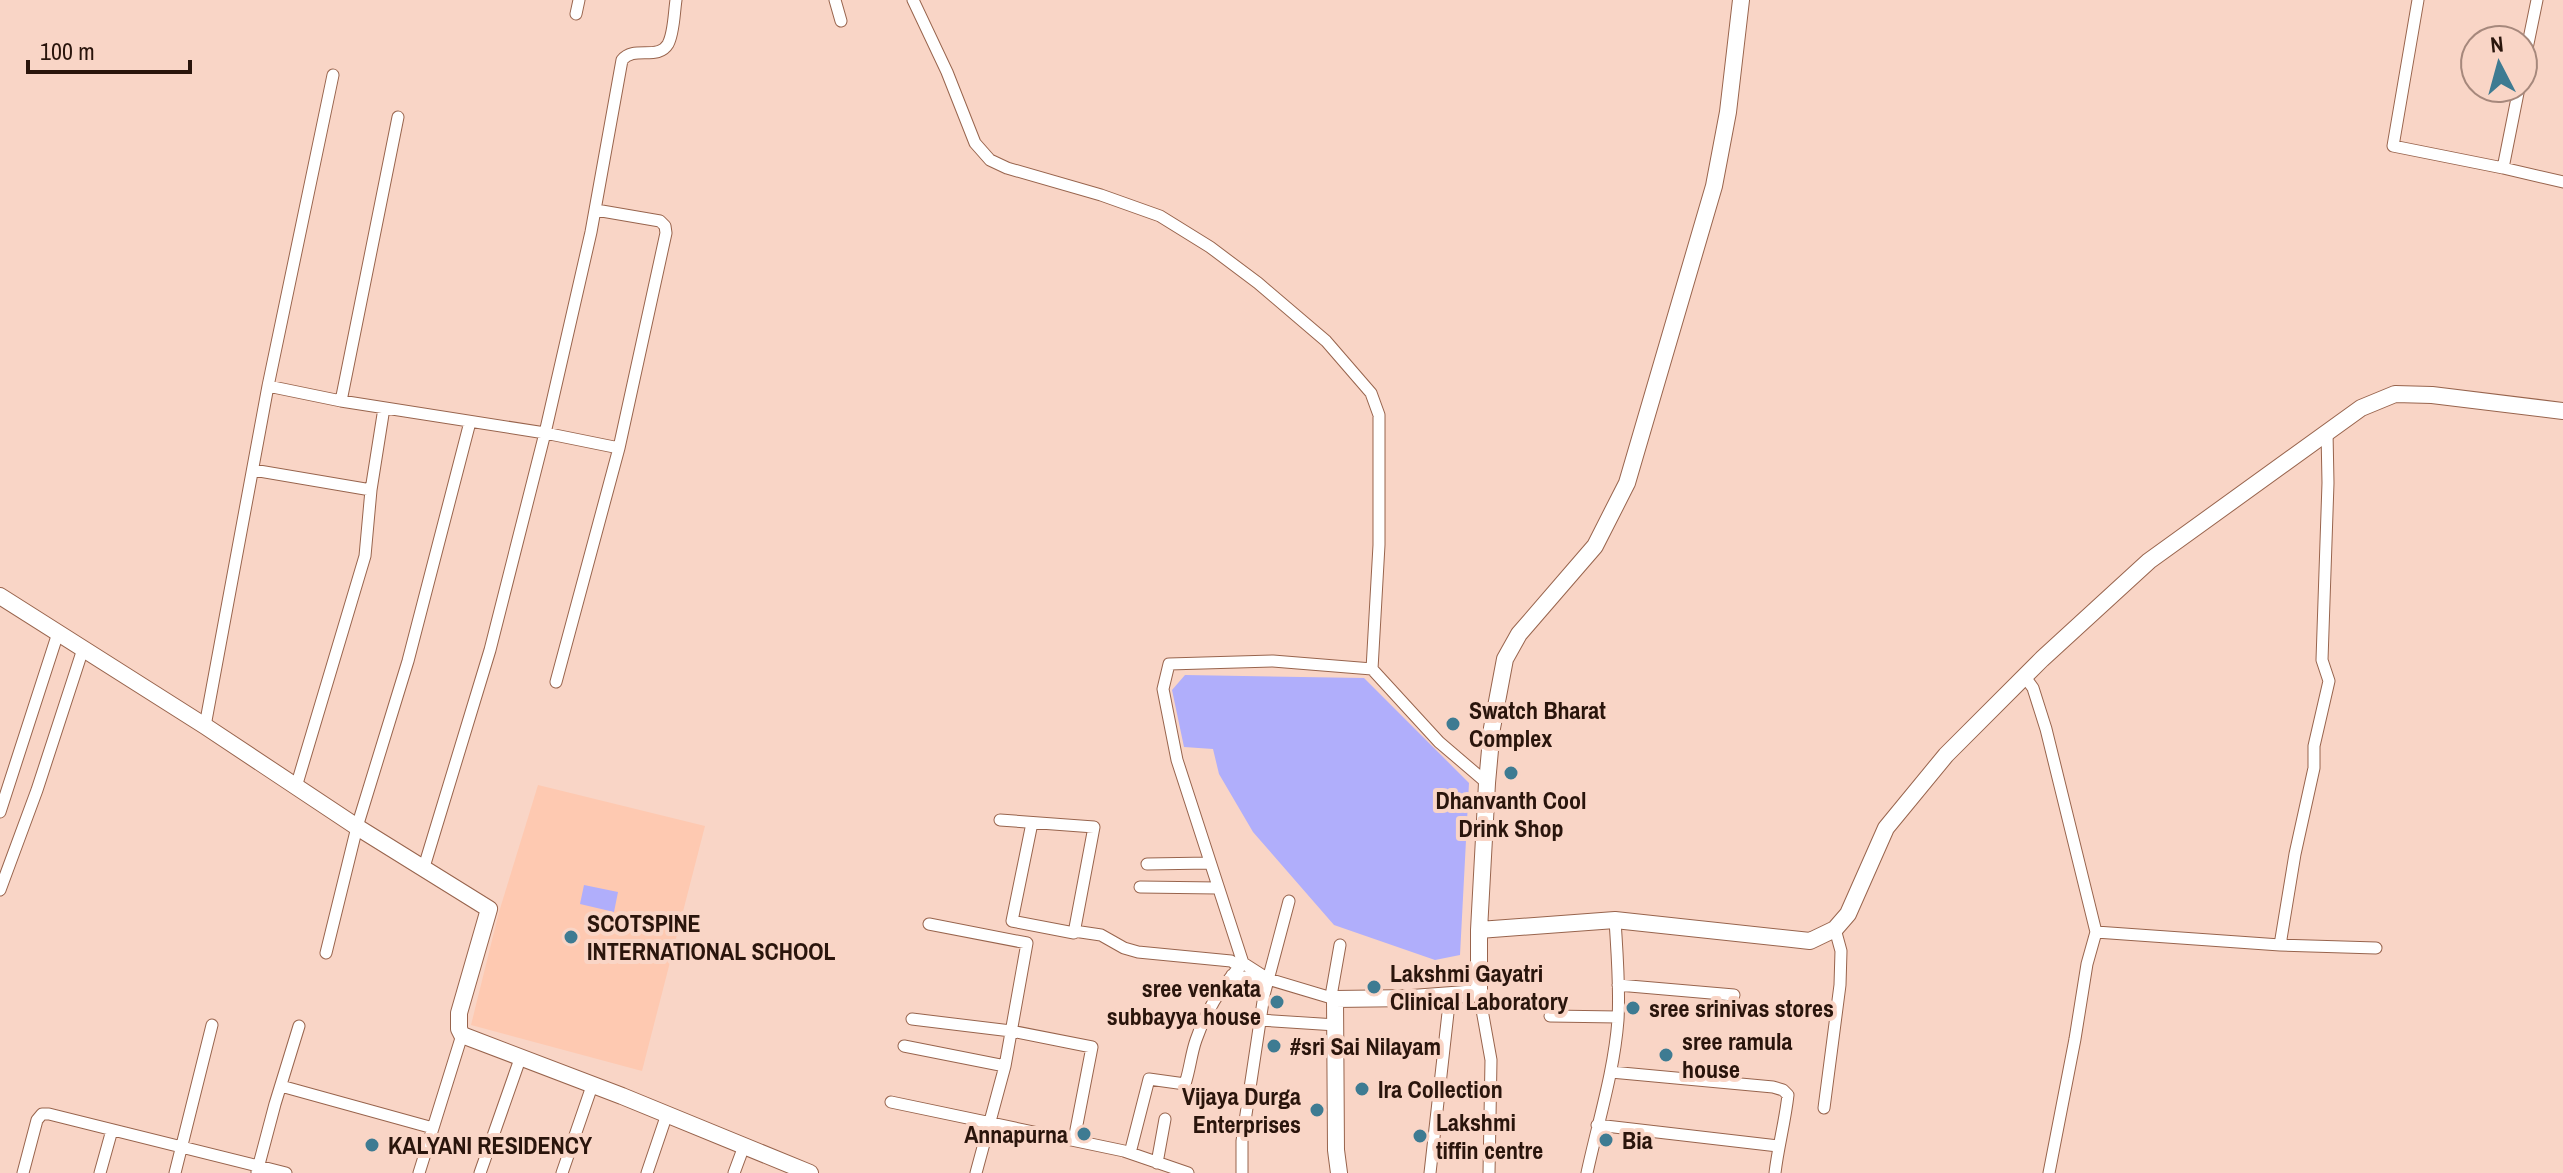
<svg xmlns="http://www.w3.org/2000/svg" width="2563" height="1173" font-family="'Archivo Narrow',sans-serif">
<style>
.built{fill:#fec9b1}
.water{fill:#b0aefb}
.lines{fill:none;stroke-linecap:round;stroke-linejoin:round}
.street-casing{stroke:#98644d;stroke-width:13}
.secondary-casing{stroke:#98644d;stroke-width:18}
.street{stroke:#fff;stroke-width:11}
.secondary{stroke:#fff;stroke-width:16}
.poi-dot{fill:#3e7b92;stroke:#f9d5c6;stroke-width:3}
.labels{text-anchor:middle;dominant-baseline:central;stroke-width:8;stroke-linejoin:round;paint-order:stroke}
.poi-label{font-size:24px;font-weight:bold;fill:#2a150c;stroke:#f9d5c6;text-anchor:start}
</style>
<rect width="100%" height="100%" fill="#f9d5c6"/>
<!-- built -->
<path class="built" d="M538,785l167,41 -63,245 -171,-46 28,-113z"/>
<!-- water -->
<path class="water" d="M1185,675l179,3 105,105 -9,172 -25,5 -101,-35 -81,-93 -34,-58 -6,-25 -29,-2 -12,-57z
M584,885l34,7 -4,20 -34,-8z"/>
<g class="lines">
<!-- street casing -->
<g class="street-casing">
<path id="street" d="M835,0l6,21
M913,0l34,72 28,71 15,17 17,8 94,27 59,21 50,31 48,36 68,58 45,52 8,22v130l-7,124
M2418,0l-25,146 110,22 60,14
M576,14l3,-14
M2523,68l14,-68
M2503,168l16,-80
M268,386l73,15 204,32 -55,217 -66,217
M341,401l57,-284
M619,448l-74,-15 46,-201 31,-172c12,-15 36,1 46,-16 6,-11 6,-31 8,-44
M253,470l118,20
M2025,677l8,11 13,41 50,203 -9,32 -12,75 -26,134
M556,682l63,-234 47,-215 -1,-7 -5,-5 -64,-11
M205,726l63,-340 65,-311
M296,787l69,-231 6,-66 13,-82
M0,812l58,-179
M1000,820l94,7 -20,106 -62,-12 20,-98
M1147,864l63,-1
M1140,887l77,1
M0,890l37,-100 46,-141
M929,924l98,19 -22,123 -29,107
M1074,931l27,4 23,13 14,4 93,9 9,6
M2096,932l184,13 96,3
M2280,945l15,-91 19,-86v-22l15,-65 -7,-21 6,-177 -1,-51
M326,953l31,-126 51,-166 62,-239
M1232,975l26,4 4,-4
M1618,985l116,10
M1479,993l12,67 -2,113
M1331,996l9,-51
M1335,999l-67,-20 -25,-16 -66,-203 -14,-71 6,-25 104,-3 99,8 67,73 48,41
M1550,1016l68,1
M912,1019l99,12 81,16 -18,93
M1260,1020l76,5
M904,1046l101,20
M1611,1072l162,15 10,3 5,5c-3,27 -10,52 -13,78
M281,1086l152,42
M891,1102l233,49 64,22
M1824,1108l16,-123 1,-34 -6,-22
M1597,1125l181,21
M1130,1153l19,-74 36,5c5,-15 6,-30 11,-44 10,-29 26,-55 47,-77
M1157,1163l8,-44
M257,1172l18,-68 24,-78
M23,1173l14,-53 5,-6h7l237,59
M100,1173l12,-43
M175,1173l37,-148
M419,1173l43,-138
M480,1173l40,-114
M562,1173l30,-87
M647,1173l20,-59
M734,1173l10,-27
M1242,1173v-32l22,-146 25,-94
M1430,1173l20,-178
M1587,1173c11,-51 27,-101 31,-153 2,-33 -1,-67 -3,-100"/>
</g>
<!-- secondary casing -->
<g class="secondary-casing">
<path id="secondary" d="M0,596l205,130 152,101 132,82 -30,104v16l3,6 160,61 188,77
M1479,930l136,-10 195,21 25,-12 13,-15 38,-86 60,-73 96,-96 107,-98 212,-153 34,-14 37,1 131,16
M1339,1173l-3,-23 -1,-151 77,-1 67,-5v-63l8,-147 5,-55 13,-69 14,-25 76,-88 32,-63 87,-297 14,-74 13,-112"/>
</g>
<!-- street -->
<use href="#street" class="street"/>
<!-- secondary -->
<use href="#secondary" class="secondary"/>
</g>
<!-- markers -->
<g class="poi-dot">
<circle cx="1453" cy="724" r="8"/>
<circle cx="1511" cy="773" r="8"/>
<circle cx="571" cy="937" r="8"/>
<circle cx="1374" cy="987" r="8"/>
<circle cx="1277" cy="1002" r="8"/>
<circle cx="1633" cy="1008" r="8"/>
<circle cx="1274" cy="1046" r="8"/>
<circle cx="1666" cy="1055" r="8"/>
<circle cx="1362" cy="1089" r="8"/>
<circle cx="1317" cy="1110" r="8"/>
<circle cx="1084" cy="1134" r="8"/>
<circle cx="1420" cy="1136" r="8"/>
<circle cx="1606" cy="1140" r="8"/>
<circle cx="372" cy="1145" r="8"/>
</g>
<g class="labels">
<!-- poi labels -->
<g class="poi-label">
<text x="1469" y="710">Swatch Bharat<tspan x="1469" dy="28">Complex</tspan></text>
<text x="1511" y="800" text-anchor="middle">Dhanvanth Cool<tspan x="1511" dy="28">Drink Shop</tspan></text>
<text x="587" y="923">SCOTSPINE<tspan x="587" dy="28">INTERNATIONAL SCHOOL</tspan></text>
<text x="1390" y="973">Lakshmi Gayatri<tspan x="1390" dy="28">Clinical Laboratory</tspan></text>
<text x="1261" y="988" text-anchor="end">sree venkata<tspan x="1261" dy="28">subbayya house</tspan></text>
<text x="1649" y="1008">sree srinivas stores</text>
<text x="1682" y="1041">sree ramula<tspan x="1682" dy="28">house</tspan></text>
<text x="1290" y="1046">#sri Sai Nilayam</text>
<text x="1378" y="1089">Ira Collection</text>
<text x="1301" y="1096" text-anchor="end">Vijaya Durga<tspan x="1301" dy="28">Enterprises</tspan></text>
<text x="1436" y="1122">Lakshmi<tspan x="1436" dy="28">tiffin centre</tspan></text>
<text x="1068" y="1134" text-anchor="end">Annapurna</text>
<text x="1622" y="1140">Bia</text>
<text x="388" y="1145">KALYANI RESIDENCY</text>
</g>
</g>
<!-- north arrow -->
<g transform="translate(2499 64) rotate(354)"><circle r="38" fill="#f9d5c6" stroke="#a6887c" stroke-width="2"/>
<path d="M0-6L14 30L0 20L-14 30Z" fill="#3e7b92"/>
<text y="-12" font-size="22" font-weight="bold" text-anchor="middle" fill="#2a150c">N</text>
</g>
<!-- scale -->
<path d="M28 60v12h162v-12" fill="none" stroke="#2a150c" stroke-width="4"/>
<text x="40" y="60" font-size="24" fill="#2a150c" stroke="#f9d5c6" stroke-width="6" paint-order="stroke">100 m</text>
</svg>
